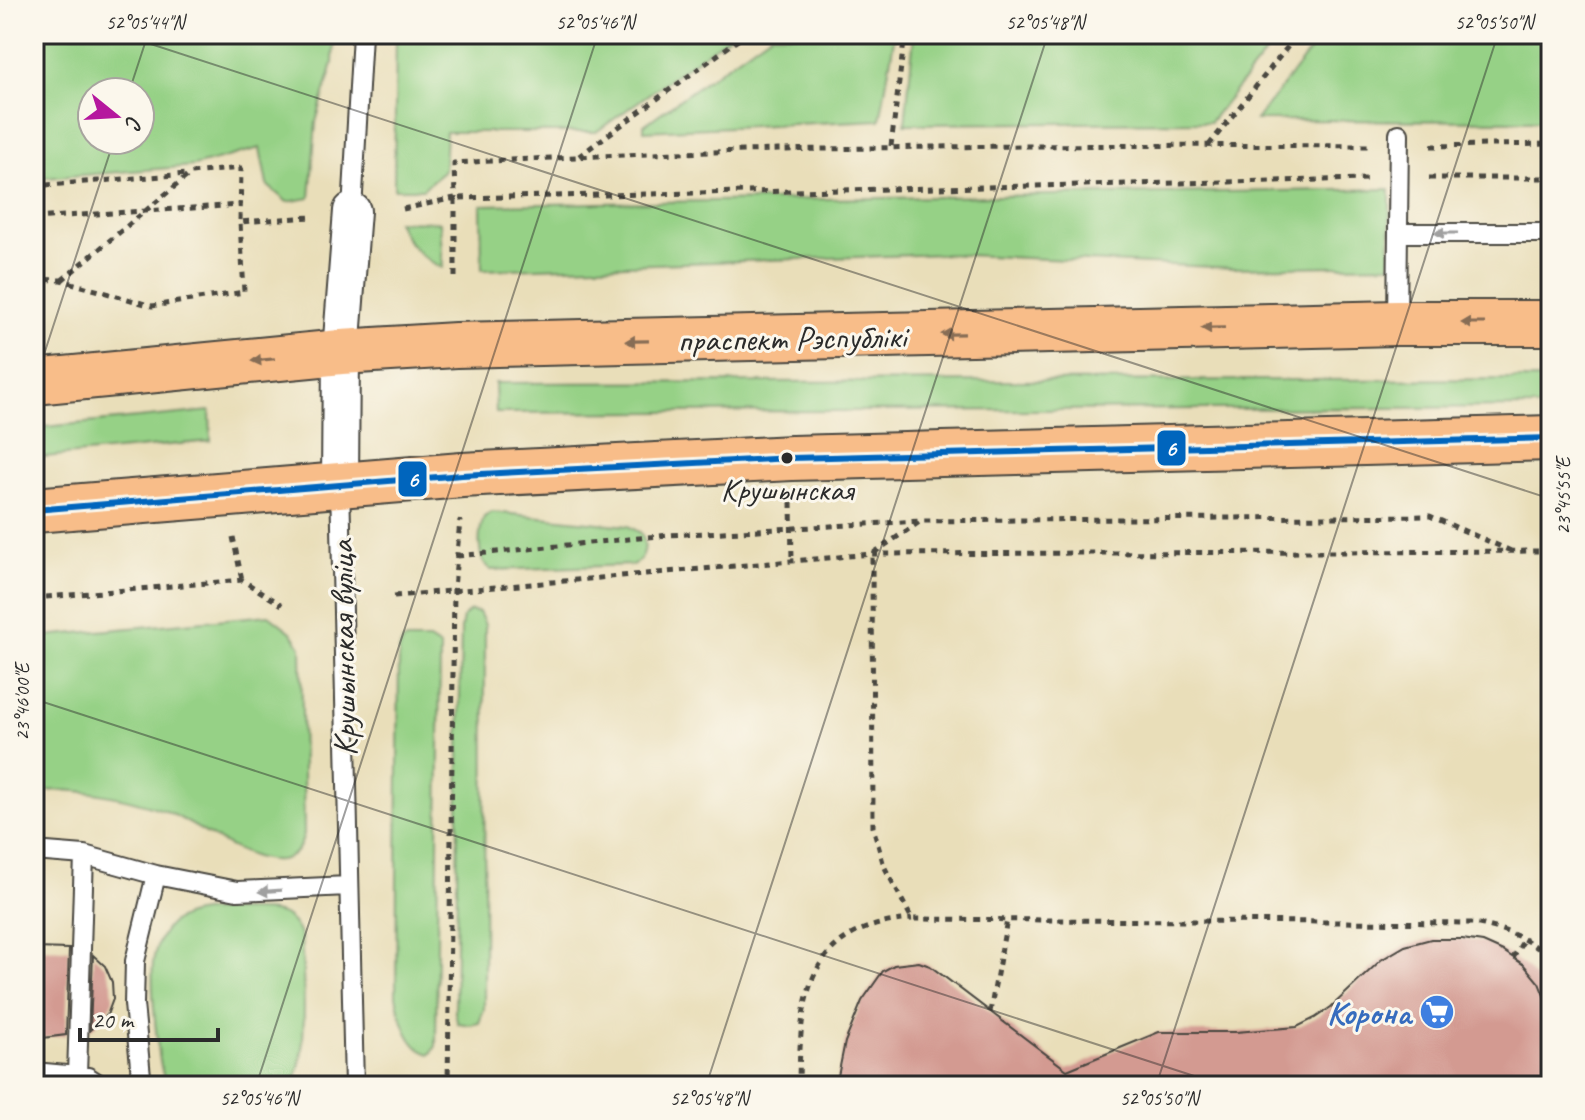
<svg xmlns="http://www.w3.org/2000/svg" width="1585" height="1120" font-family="Caveat,sans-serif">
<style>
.green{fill:#96d186;stroke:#607e58;stroke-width:2;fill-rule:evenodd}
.building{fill:#d39a91}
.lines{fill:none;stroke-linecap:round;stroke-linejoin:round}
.service-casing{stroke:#484640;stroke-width:22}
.minor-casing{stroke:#484640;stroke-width:40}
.trunk-casing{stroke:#484640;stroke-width:48}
.path{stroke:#484640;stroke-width:5;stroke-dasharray:6 6;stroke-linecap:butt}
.service{stroke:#fff;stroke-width:18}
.minor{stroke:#fff;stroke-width:36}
.trunk{stroke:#f8bd89;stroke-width:44}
.bus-1-casing{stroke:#fbf7ec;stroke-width:12}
.bus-1{stroke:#0065bd;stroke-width:6}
.oneway{fill:#a0a0a0}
.oneway2{fill:#876d55}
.ticks{fill:none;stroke:#2b2b2b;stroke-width:2;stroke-opacity:0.45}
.bus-dot{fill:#2b2b2b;stroke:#fbf7ec;stroke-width:3}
.labels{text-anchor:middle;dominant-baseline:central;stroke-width:6;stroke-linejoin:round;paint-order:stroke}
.bus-label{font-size:32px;fill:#2b2b2b;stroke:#fbf7ec}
.street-label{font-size:34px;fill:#2b2b2b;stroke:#fbf7ec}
.shop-label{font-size:34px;font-weight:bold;fill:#366cbe;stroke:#fbf7ec;text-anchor:end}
.line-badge{stroke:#fbf7ec;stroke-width:3}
.badge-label{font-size:22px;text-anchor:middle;font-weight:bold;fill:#fff}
.neatline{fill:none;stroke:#2b2b2b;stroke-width:3}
.ticks-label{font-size:20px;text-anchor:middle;fill:#2b2b2b}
</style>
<rect width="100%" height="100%" fill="#fbf7ec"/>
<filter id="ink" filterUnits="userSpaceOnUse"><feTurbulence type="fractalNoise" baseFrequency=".0125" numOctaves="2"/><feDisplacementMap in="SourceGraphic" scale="16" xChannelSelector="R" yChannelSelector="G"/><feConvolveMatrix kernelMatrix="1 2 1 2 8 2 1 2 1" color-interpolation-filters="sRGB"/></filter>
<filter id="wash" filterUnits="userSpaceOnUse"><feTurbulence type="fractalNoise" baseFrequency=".006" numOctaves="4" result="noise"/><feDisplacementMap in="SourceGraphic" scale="32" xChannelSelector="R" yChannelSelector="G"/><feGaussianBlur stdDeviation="1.8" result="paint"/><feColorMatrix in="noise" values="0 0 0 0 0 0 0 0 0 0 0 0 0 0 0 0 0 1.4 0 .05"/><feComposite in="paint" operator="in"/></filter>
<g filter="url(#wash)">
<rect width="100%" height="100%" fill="#e9deb9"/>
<!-- green -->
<path class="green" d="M34,34h300l-1,29 -17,59 -6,76 -23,4 -20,-17 -7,-37 -66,18 -160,13zM140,92v48h-48v-48z
M396,34h336l-136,98h-150l-2,38 -21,19h-29z
M771,34h124l-15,86 -236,11v-6z
M914,34h367l-71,88 -305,2z
M1323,34h228v87l-295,-1z
M1390,189v76l-157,3 -288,-14 -463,16 -1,-65z
M397,221l43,1 3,46c-22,-10 -36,-24 -46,-47z
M1551,379v28l-1055,6 -1,-30z
M210,411l1,30 -177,17v-30z
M492,512l136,14 13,7c6,11 5,25 -8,32l-142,5c-15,-10 -13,-37 -7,-53z
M470,611l9,1 6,13 -1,384 -5,14 -9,2 -12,-2 -3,-10 6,-385 2,-11z
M269,615l22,17 10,15 3,186c-13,69 -110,-13 -141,-23 -38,-13 -89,-24 -129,-18v-155z
M407,640h22l11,7v4l-4,395 -5,8c-23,-4 -31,-39 -35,-58l3,-345 4,-10z
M256,911c24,0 36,3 45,26 2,32 9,127 -10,149h-124c-10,-19 -16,-101 -14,-123 2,-16 10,-35 23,-43 22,-13 56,-8 80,-9z"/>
<g id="blocks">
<!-- building -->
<path class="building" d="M1431,939h31l21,3 20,9 21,14 15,18 12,30v57l-4,16h-711l9,-44 17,-41 21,-30 11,-6 25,-3 11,4 137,104 92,-38h77l61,-5 18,-9 16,-11 50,-47 24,-14z
M34,948l35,1 -3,86 -32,4z
M93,955l12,11 7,16 1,17 -6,16 -17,15z"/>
</g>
</g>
<g filter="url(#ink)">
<use href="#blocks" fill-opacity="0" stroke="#484640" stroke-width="2"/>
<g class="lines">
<!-- service casing -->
<g class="service-casing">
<path id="service" d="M352,211l10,-177
M1398,233h153
M1397,323l2,-189
M340,483l14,603
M34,851l50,4 72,20
M34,1072l54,5 14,9
M77,1075l7,-220
M142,1086l-8,-82 1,-43 21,-86 81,16 111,-5"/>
</g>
<!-- minor casing -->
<g class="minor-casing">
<path id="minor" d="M340,483l1,-131 11,-141"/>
</g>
<!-- trunk casing -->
<g class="trunk-casing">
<path id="trunk" d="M34,382l307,-30 115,-7 941,-22h154
M34,510l428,-35 330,-17 759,-20"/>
</g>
<!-- path -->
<path class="path" d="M1209,145l89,-111
M891,146l14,-112
M1431,146l120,-2
M579,156l167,-122
M1429,178h122
M34,186l154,-12
M403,209l52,-11 -1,-35c305,-17 610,-19 915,-17
M34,218l206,-13
M455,277v-79l912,-19
M34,279l27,1 91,26 92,-14 -4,-70 71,-5
M62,280l129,-107 50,-5 -1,54
M791,502l1,59
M233,537l9,43
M1511,551l-81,-35 -509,5 -49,33 1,273 11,39 28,53 562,4c30,6 54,14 77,36
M457,556l212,-21 251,-14
M394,596l478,-42 679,-3
M34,598l208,-18 40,25
M1513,958l12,-20
M990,1012l17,-92
M448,1086l6,-497 6,-69
M799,1086c1,-89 6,-159 113,-167"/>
<!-- service -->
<use href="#service" class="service"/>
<!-- minor -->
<use href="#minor" class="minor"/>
<!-- trunk -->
<use href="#trunk" class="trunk"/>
<!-- bus-1 casing -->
<g class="bus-1-casing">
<path id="bus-1" d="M34,510l428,-35 330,-17 759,-20"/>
</g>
<!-- bus-1 -->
<use href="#bus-1" class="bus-1"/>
</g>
<!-- one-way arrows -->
<defs><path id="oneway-solid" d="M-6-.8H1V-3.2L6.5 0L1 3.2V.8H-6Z" transform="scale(2)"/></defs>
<g class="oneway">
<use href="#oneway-solid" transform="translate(1446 233) rotate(180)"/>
<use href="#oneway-solid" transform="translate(270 891) rotate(176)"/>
</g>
<g class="oneway2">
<use href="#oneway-solid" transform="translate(1473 323) rotate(180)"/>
<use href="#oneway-solid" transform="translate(1213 328) rotate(179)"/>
<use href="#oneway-solid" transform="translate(953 334) rotate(179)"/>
<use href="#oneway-solid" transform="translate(637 341) rotate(179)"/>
<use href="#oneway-solid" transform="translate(263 360) rotate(174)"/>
</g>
</g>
<!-- ticks -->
<path class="ticks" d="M120,34l1431,465M129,92l19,-58M34,385l80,-245M34,699l1191,387M256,1086l342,-1052M706,1086l342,-1052M1156,1086l342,-1052"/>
<!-- icons -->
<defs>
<g id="supermarket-disc" transform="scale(1.8)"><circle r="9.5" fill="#3f7fe0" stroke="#fbf7ec"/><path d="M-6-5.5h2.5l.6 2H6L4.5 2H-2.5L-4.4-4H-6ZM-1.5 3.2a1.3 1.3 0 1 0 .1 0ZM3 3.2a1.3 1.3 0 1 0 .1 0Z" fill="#fff"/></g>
</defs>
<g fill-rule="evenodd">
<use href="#supermarket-disc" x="1437" y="1012"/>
</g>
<!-- markers -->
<circle class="bus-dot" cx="787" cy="458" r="7"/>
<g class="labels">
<!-- bus labels -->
<g class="bus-label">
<text x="787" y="489">Крушынская</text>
</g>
<!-- street labels -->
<g class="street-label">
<text transform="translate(792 338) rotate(-1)">праспект Рэспублікі</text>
<text transform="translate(343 648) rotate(-91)">Крушынская вуліца</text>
</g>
<!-- shop labels -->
<g class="shop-label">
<text x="1411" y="1012">Корона</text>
</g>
</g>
<g class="line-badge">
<rect x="1156" y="429" width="31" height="38" rx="8" fill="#0065bd"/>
<rect x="397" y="460" width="31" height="38" rx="8" fill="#0065bd"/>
</g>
<g class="badge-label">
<text x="1171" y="456">6</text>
<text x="413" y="487">6</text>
</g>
<!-- margin -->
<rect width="1585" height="1120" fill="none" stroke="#fbf7ec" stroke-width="88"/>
<!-- north arrow -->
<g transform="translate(116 116) rotate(108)"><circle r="38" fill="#fbf7ec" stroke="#a8a59f" stroke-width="2"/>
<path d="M0-6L14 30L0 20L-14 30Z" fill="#b5179e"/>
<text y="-12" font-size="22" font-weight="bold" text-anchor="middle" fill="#2b2b2b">С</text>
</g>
<!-- scale -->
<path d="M80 1028v12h138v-12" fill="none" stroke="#2b2b2b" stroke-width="4"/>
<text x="92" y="1028" font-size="24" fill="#2b2b2b" stroke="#fbf7ec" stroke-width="6" paint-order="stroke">20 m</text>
<rect x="44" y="44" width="1497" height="1032" class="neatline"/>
<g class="ticks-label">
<text x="145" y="29">52°05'44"N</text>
<text x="595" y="29">52°05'46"N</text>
<text x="1045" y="29">52°05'48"N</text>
<text x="1494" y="29">52°05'50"N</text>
<text transform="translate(1563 496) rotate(-90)" y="7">23°45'55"E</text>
<text transform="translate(22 702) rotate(-90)" y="7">23°46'00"E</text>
<text x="259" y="1105">52°05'46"N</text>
<text x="709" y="1105">52°05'48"N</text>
<text x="1159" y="1105">52°05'50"N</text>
</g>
</svg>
